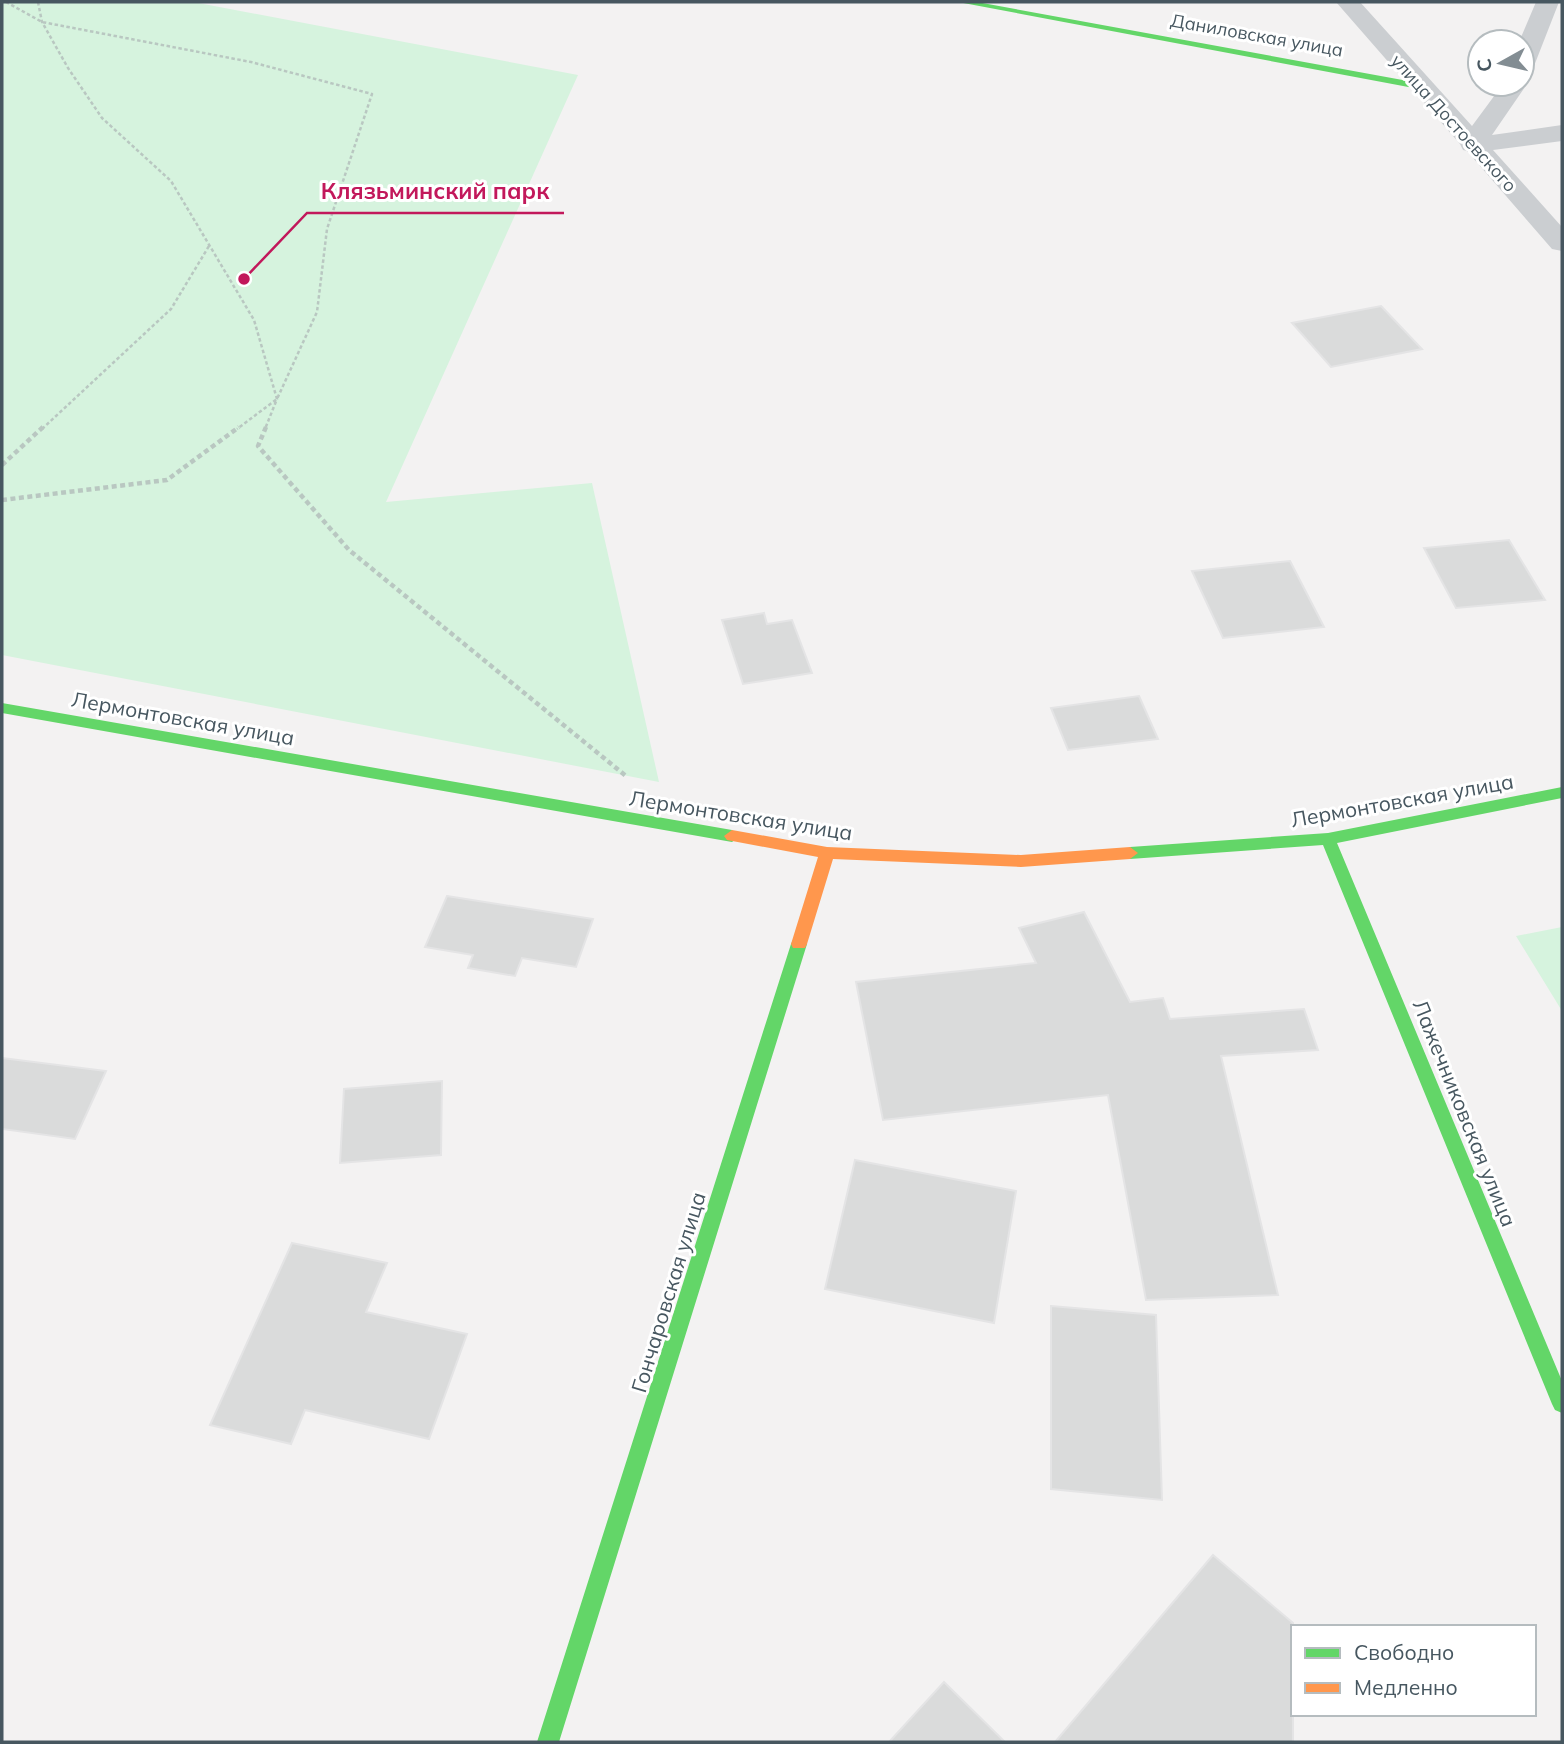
<svg xmlns="http://www.w3.org/2000/svg" width="1564" height="1744" font-family="Mulish,sans-serif">
<style>
.green{fill:#d6f3de}
.building{fill:#dadbdb;stroke:#e4e4e5;stroke-width:2}
.lines{fill:none;stroke-linecap:round;stroke-linejoin:round}
.path-far1{stroke:#b9c7c1;stroke-width:2.5;stroke-dasharray:3.5 2.5;stroke-linecap:butt}
.path{stroke:#b9c7c1;stroke-width:4.5;stroke-dasharray:5 3.5;stroke-linecap:butt}
.street{fill:#cbced1;fill-rule:evenodd}
.fast{fill:#63d668;fill-rule:evenodd}
.slow{fill:#ff974d;fill-rule:evenodd}
.labels{text-anchor:middle;dominant-baseline:central;stroke-width:6;stroke-linejoin:round;paint-order:stroke}
.far-street-label{font-size:18px;fill:#475760;stroke:#fff}
.street-label{font-size:21px;fill:#475760;stroke:#fff}
.leader{fill:none;stroke:#c2185b;stroke-width:2.5}
.callout-dot{fill:#c2185b;stroke:#fff;stroke-width:2.5}
.callout-label{font-size:23px;text-anchor:middle;font-weight:bold;fill:#c2185b;stroke:#fff;stroke-width:6;stroke-linejoin:round;paint-order:stroke}
</style>
<rect width="100%" height="100%" fill="#f3f2f2"/>
<!-- green -->
<path class="green" d="M2,2h191l385,73 -192,427 206,-19 67,299 -657,-127z
M1562,927v84l-46,-75z"/>
<!-- building -->
<path class="building" d="M1381,306l41,43 -91,18 -39,-44z
M1509,540l36,60 -89,8 -32,-60z
M1290,561l34,66 -101,11 -31,-67z
M764,613l3,11 25,-4 20,53 -69,11 -21,-64z
M1139,696l19,43 -90,11 -17,-42z
M447,896l146,23 -17,48 -54,-9 -7,18 -47,-8 5,-13 -48,-8z
M1084,912l46,90 33,-4 7,21 134,-10 14,41 -97,6 57,239 -132,5 -38,-205 -225,25 -27,-138 180,-19 -17,-35z
M2,1058l104,13 -31,68 -73,-10z
M442,1081l-1,74 -101,8 4,-74z
M855,1160l161,31 -22,132 -169,-34z
M292,1243l95,20 -21,49 101,22 -38,105 -124,-29 -14,34 -81,-19z
M1051,1306l105,9 6,185 -111,-11z
M1213,1555l80,68v119h-238z
M944,1682l61,60h-116z"/>
<g class="lines">
<!-- path-far1 -->
<path class="path-far1" d="M6,2l36,20 209,40 121,32 -45,135 -10,83 -40,87 -40,30
M38,2l4,20 26,46 34,50 69,63 83,139 23,79 -12,30
M42,429l129,-120 38,-63"/>
<!-- path -->
<path class="path" d="M266,427l-8,19 91,104 277,226
M2,465l41,-38
M2,500l165,-20 72,-53"/>
<!-- street -->
<path class="street" d="M1336,2h24l112,124 31,-42h19l2,-5 3,5 -35,51 70,-10v16l-69,9 69,77v24l-10,-2 -85,-98 -4,-1 -3,-6z
M1536,2h23l-25,64 -3,5 -9,2v-31h-3z"/>
<!-- fast -->
<path class="fast" d="M958,2h19l442,81 5,3 -5,3z
M2,703l730,127 8,6 -8,6 -730,-129z
M1562,787v11l-225,45 225,538v32l-7,-3 -3,-6 -229,-559 -193,14 -8,-6 8,-6 198,-14z
M799,938l6,2 2,4 -248,798h-22l254,-798 2,-4z"/>
<!-- slow -->
<path class="slow" d="M732,830l95,17 194,8 109,-8 8,6 -8,6 -109,8 -188,-8 -26,85 -2,4h-12l-2,-4 27,-87 -91,-17 -3,-4z"/>
</g>
<g class="labels">
<!-- far-street labels -->
<g class="far-street-label">
<text transform="translate(1257 35) rotate(10)">Даниловская улица</text>
<text transform="translate(1454 123) rotate(48)">улица Достоевского</text>
</g>
<!-- street labels -->
<g class="street-label">
<text transform="translate(183 718) rotate(10)">Лермонтовская улица</text>
<text transform="translate(1402 800) rotate(-10)">Лермонтовская улица</text>
<text transform="translate(741 815) rotate(9)">Лермонтовская улица</text>
<text transform="translate(1465 1113) rotate(68)">Лажечниковская улица</text>
<text transform="translate(668 1292) rotate(-73)">Гончаровская улица</text>
</g>
</g>
<!-- callouts -->
<path class="leader" d="M244 279L307 213H564"/>
<circle class="callout-dot" cx="244" cy="279" r="7"/>
<g class="callout-label">
<text x="435" y="199">Клязьминский парк</text>
</g>
<!-- border -->
<rect width="1564" height="1744" fill="none" stroke="#475760" stroke-width="7"/>
<!-- legend -->
<rect x="1291" y="1625" width="245" height="91" fill="#ffffff" stroke="#b5bcbf" stroke-width="2"/>
<rect x="1305" y="1648" width="35" height="10" fill="#63d668" stroke="#b5bcbf" stroke-width="2"/>
<text x="1354" y="1660" font-size="21" fill="#475760">Свободно</text>
<rect x="1305" y="1683" width="35" height="10" fill="#ff974d" stroke="#b5bcbf" stroke-width="2"/>
<text x="1354" y="1695" font-size="21" fill="#475760">Медленно</text>
<!-- north arrow -->
<g transform="translate(1501 63) rotate(262)"><circle r="33" fill="#ffffff" stroke="#b5bcbf" stroke-width="2"/>
<path d="M0-5L12 26L0 18L-12 26Z" fill="#838d93"/>
<text y="-10" font-size="19" font-weight="bold" text-anchor="middle" fill="#475760">С</text>
</g>
</svg>
